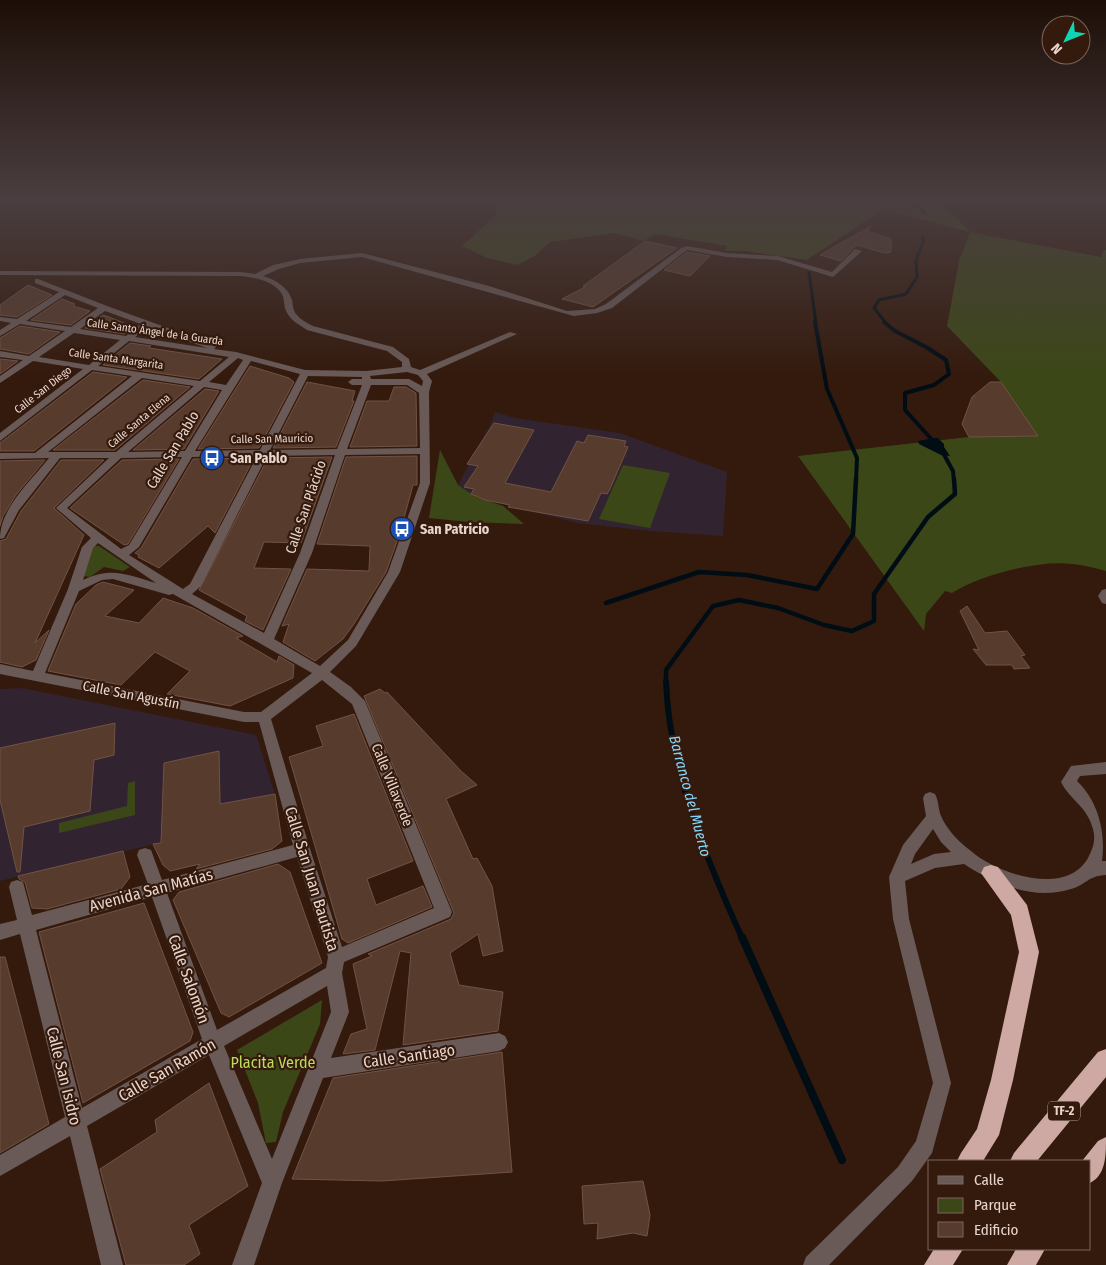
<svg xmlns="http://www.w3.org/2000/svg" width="1106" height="1265" font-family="'Fira Sans Condensed',sans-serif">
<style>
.education{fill:#322330}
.green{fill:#3c4718}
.water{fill:#010d14}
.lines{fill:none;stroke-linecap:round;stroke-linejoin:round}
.stream-far4{stroke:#010d14;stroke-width:3}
.stream-far3{stroke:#010d14;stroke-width:4}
.stream-far2{stroke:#010d14;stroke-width:4.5}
.stream-far1{stroke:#010d14;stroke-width:6}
.stream{stroke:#010d14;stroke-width:8}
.building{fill:#573b2d;stroke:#715345}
.minor{fill:#695a57;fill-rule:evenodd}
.motorway{fill:#cea8a2;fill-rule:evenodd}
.labels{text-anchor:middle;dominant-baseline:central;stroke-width:4.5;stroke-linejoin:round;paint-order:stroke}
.far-street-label{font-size:11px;fill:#e8d5cd;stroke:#341a0d}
.shield{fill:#341a0d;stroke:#b29d93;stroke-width:1}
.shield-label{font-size:12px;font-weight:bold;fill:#e8d5cd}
.street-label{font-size:14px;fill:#e8d5cd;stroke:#341a0d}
.poi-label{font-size:14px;font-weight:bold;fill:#e8d5cd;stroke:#341a0d;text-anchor:start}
.water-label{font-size:15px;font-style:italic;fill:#84d6fb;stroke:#341a0d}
.near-street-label{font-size:16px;fill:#e8d5cd;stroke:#341a0d}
.near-park-label{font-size:16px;fill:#bcdc5a;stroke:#341a0d}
</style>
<rect width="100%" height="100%" fill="#341a0d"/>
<!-- education -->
<path class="education" d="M495,412l20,6 105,15 107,39 -4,64 -73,-5 -73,-8 -101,-26 -18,-12 33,-62z
M22,688l234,47 19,59 -31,6 3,22 -247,59v-192z"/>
<!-- green -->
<path class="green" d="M401,199h68l-33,8 -32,-4z
M500,199h95l15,5 12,-5h316l32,33 131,25 2,-7h3v321c-11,-3 -23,-6 -34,-7 -35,-4 -91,11 -120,29l-7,-2 -19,23 -2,17 -126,-175 171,-19 68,-1 -36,-54 -54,-56 12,-65 11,-29 -87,-23 -76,51 -62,-9h-20l2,-5 -72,-12 -11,7 -30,-8 -64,9 -14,13 -18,10 -31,-7 -25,-12 34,-31z
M440,450l18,35 18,12 27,9 21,18 -55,-2 -40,-4z
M623,465l47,8 -20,55 -51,-9z
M94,546h5l31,21 -7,4 -19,-4 -14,10 -7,-1 9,-27z
M135,781v34l-76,18v-10l68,-17 1,-23z
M322,1000l-2,24 -37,88 -7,30 -10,1 -8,-40 -21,-53z"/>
<!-- water -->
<path class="water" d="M934,438h4l6,6v3l6,9 -9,-1 -22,-11 -1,-3z"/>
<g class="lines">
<!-- stream-far4 -->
<path class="stream-far4" d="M909,199l16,14
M809,273l7,50
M886,323l-12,-15 5,-8 27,-6 11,-17 -1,-17 8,-20 -2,-3"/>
<!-- stream-far3 -->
<path class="stream-far3" d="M815,322l12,67 30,69 -1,23
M884,322l11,9 31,16 20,13 3,14 -15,11 -29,8v17l30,33
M942,451l11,20 1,10"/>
<!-- stream-far2 -->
<path class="stream-far2" d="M606,603l93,-31 48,3 70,14 36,-55 3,-55
M666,682v-12l47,-64 26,-6 39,8 46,17 28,6 22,-10v-27l54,-77 27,-23 -1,-15"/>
<!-- stream-far1 -->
<path class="stream-far1" d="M666,681c3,89 40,177 76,257"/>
<!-- stream -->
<path class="stream" d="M742,937l100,223"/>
</g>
<!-- building -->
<path class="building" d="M871,226l-4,5 24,8v13l-6,1 -29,-8 -15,16 -21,-6z
M645,241l32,7 -84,59 -31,-8 23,-12 -2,-1z
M687,252l23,4 -20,20 -26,-6z
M28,285l24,10 -35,22 -17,-2v-10z
M62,299l13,5 -2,2 17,5 -19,14 -40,-5z
M103,315l6,2 25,10 -9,7 -40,-6z
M20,326l40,6 -31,22 -29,-5v-11z
M130,343l21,3 -2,2 73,11 -23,20 -96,-14z
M0,359l18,2 -18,13z
M250,366l39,12 5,4 -35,66 -61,1z
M93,372l34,5 -93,74h-34v-8z
M143,380l47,7 -75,63h-62z
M307,382l48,9 -3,10h2l-18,46 -63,1z
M990,382h11l37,54 -69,1 -7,-13 10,-27z
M394,387h12l10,6 1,53 -67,1 17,-46h22z
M205,389l14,2 -35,58 -51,1z
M494,423l40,7 -29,53 46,9 26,-51 7,2 4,-8 38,6 -2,5 4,1 -18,42 -3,5 -6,-1 -13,28 -80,-14 2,-2 -25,-5 -14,-6 3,-5 -10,-2 14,-21 -11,-2z
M417,456v29h-4l-13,48 -14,39 -32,52 -11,15 -28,22 -32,-19 6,-18 -7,2 25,-57 62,2 1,-25 -53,-2 29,-87z
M332,457l-31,86 -37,-1 -10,26 37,1 -28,61 -18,-9 2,-5 -48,-26 69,-132z
M254,458l-39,75 -7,-7 -49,42 -21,-11 1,-2 -4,-2 6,-5 52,-89z
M179,459l-51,85 -4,1 -54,-37 52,-48z
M45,460l-29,35 -13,21 -3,10v-65z
M61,460h43l-50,48 30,27 -49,108 14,-13 -13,30 -14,7 -22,-5v-121l6,-2 15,-28z
M103,582l31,8 -29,26 34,7 24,-25 30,10 50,28 -7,2 41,24 2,-6 15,9 -1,13 -63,28 -63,-12 23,-23 -35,-19 -34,33 -73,-14 28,-67 20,-19z
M967,606l18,27 22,-2 18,24 -4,1 9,12 -16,1 -2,-4h-26l-13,-16 6,1 -19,-39z
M380,689l5,4 2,-1 74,79 16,14 -31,14 27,60 4,-1 15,28 11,65 -20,5 -5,-22 -28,19 9,32 44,7 -5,39 -95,14 8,-92 -11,-2 -25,99 -32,4 8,-20 16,-5 -14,-65 19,-8 -4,-2 83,-35 3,-6 -90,-217z
M354,714l59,147 -46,18 9,26 47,-19 9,21 -84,36 -6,-4 -53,-182 34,-11 -7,-20z
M115,723l-1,32 -20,5 -4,51 -66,16 -4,45h-3l-17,-72v-52z
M219,751l1,53 55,-10 7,47 -10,8 -76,20 4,-5 -30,7 -7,-6 -10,-21 8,-1 3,-80z
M123,851l7,26 -9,12 -74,20 -15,-1 -7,-26 -6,-3 -1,-3z
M278,864l12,8 32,91 -93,54 -8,-4 -48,-113 6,-8z
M144,903l49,129 -3,9 -107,62 -44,-171z
M0,957h5l44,167 -49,29z
M502,1052l10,120 -130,9 -90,-2 41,-101z
M209,1083l39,103 -59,39 11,29 -16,11h-58l-26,-96 57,-37 -2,-12z
M643,1181l7,34 -3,21 -14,-3 -36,6 1,-16 -14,1 -2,-38z"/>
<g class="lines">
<!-- minor -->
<path class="minor" d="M687,246l40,7 51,3 54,16 23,-23 7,2 -29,26 -56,-17 -50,-3 -40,-7 -75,58 -15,5 -23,3 -212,-59 -62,6 -21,6 -16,7c13,4 25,11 29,24 1,6 1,11 5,15 4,5 10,8 16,11l80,21 16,12 2,8 9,3 90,-38 7,2 -90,40 5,7 -3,11 1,91 -30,89 -44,74 -26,26 21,15 14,14 87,211 -2,5 -106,45 -2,11 7,39 -18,46 168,-25 6,3 3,6 -3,6 -6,3 -176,27 -41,105 -28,82h-22l30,-82 -53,-128 -122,71 36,139h-22l-31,-129 -70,40v-21l65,-38 -45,-183 -20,6v-16l17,-4 -8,-33 2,-5 6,-2 6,2 9,33 116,-31 -11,-29 2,-5 6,-2 6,2 11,30 131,-35 -34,-123h-15l-244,-48v-10l33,7 35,-82 14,-42 9,-9 -35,-30 53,-50h-49l-41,52 -15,28 -4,1c0,-31 30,-57 49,-81l-49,1v-6h35l97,-77 -40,-6 -92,71v-8l83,-64 -50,-8 -33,22v-7l23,-16 -23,-3v-6l29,5 36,-25 -45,-7 -20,12v-6l11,-7 -11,-2v-4l17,2 42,-27 -24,-9v-4h3l69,27 108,39 1,2 -2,2 22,3 69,18 61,1 36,-4v-5l-15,-11 -80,-21c-9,-6 -19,-11 -22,-22 -1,-4 -1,-8 -2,-12 -8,-15 -27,-18 -42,-20l-241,-1v-4l241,1 14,2 18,-9 27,-6 62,-6 127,33 78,25 28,-2 11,-5 75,-56zM65,295l33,13 -27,19 -45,-6zM105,311l36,13 -15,12 -46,-7zM148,327l59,21 -72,-11zM74,333l46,7 -31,25 -50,-8zM129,341l100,16 -29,24 -102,-15zM238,358l5,2 -17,25 -17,-3zM251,361l49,13 -40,76 -65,1zM407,372l11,3 5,6 -1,5 -13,-7h-38l-1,-3zM308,376l54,1v2h-10l-4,3 4,3h10l-25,64 -67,1zM142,378l52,8 -78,66h-68zM371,385h36l12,8 1,55 -73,1zM204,387l18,3 -37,61 -57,1zM420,454v29l-32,89 -40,68 -28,26 -46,-27 38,-86 33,-98zM335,455l-35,98 -36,80 -72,-39 9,-8 66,-130zM257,456l-67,128 -7,5 -54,-34 10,-8 53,-90zM182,457l-53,88 -8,4 -54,-41 54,-50zM98,543l58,40c-28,-8 -45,-17 -73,-3l10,-32zM113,579l56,16 4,-1 139,79 -51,39h-17l-199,-39 34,-82 23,-11zM322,680l30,24 82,204 -92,39 -32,-98 -39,-130zM297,857l31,100 -2,11 -109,62 -50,-137zM152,897l50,142 -120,69 -46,-178zM327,986l4,26 -59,147 -48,-113z
M1106,589v15l-4,-1 -4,-7 4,-6z
M1106,762v12l-26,2 -3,5c21,20 29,51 25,80h4v14c-19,1 -20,10 -35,14 -38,12 -76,-5 -107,-25l-29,4 -30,13 4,38 42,164 -19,70 -20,28 -83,84h-26l3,-8 92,-90 18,-26 17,-58 -40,-164 -4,-42 14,-32 23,-29 -3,-18 2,-4 5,-2 5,2c4,7 3,15 6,22 6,14 18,26 30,35 26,23 95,46 117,7 5,-10 8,-18 5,-29 -6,-23 -23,-29 -32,-47l10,-16zM933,829l8,13 10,10 -17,2 -23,10 4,-10z"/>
<!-- motorway -->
<path class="motorway" d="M991,865l7,2 29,38 12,47 -26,128 -14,55 -16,26h-26l4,-8 16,-24 14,-49 28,-128 -8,-37 -30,-42 3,-6z
M1106,1049v28l-69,84h-27l4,-8 84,-101z
M1106,1137c0,19 0,38 -16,46v-22h-8l16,-20z
M934,1249h29l-10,16h-29z
M1016,1249h29l-9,16h-29z"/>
</g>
<!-- sky -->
<linearGradient id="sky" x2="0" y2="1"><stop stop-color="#1d0e07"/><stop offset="0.53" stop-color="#4a3e40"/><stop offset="1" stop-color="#4a3e40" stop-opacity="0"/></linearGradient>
<rect width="1106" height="376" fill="url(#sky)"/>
<!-- icons -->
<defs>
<g id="bus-disc" transform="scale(1.25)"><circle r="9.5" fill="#1a4fb4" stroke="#341a0d"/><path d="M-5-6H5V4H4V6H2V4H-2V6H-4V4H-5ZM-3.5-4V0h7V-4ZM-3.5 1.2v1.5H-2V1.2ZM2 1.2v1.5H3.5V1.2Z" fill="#fff"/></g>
</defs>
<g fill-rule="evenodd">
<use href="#bus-disc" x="212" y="458"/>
<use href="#bus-disc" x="402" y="529"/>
</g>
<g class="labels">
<!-- far-street labels -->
<g class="far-street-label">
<text transform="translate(155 332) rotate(8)">Calle Santo Ángel de la Guarda</text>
<text transform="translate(116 359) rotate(8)">Calle Santa Margarita</text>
<text transform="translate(43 390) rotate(-38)">Calle San Diego</text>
<text transform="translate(139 421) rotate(-40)">Calle Santa Elena</text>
<text transform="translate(272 439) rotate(-1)">Calle San Mauricio</text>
</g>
<!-- shield labels -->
<rect class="shield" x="1048" y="1101.5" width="32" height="19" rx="4"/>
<g class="shield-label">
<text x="1064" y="1111">TF-2</text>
</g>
<!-- street labels -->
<g class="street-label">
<text transform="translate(173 450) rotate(-59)">Calle San Pablo</text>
<text transform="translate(306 507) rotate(-71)">Calle San Plácido</text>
<text transform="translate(131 695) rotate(11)">Calle San Agustín</text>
<text transform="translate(392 785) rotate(68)">Calle Villaverde</text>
</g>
<!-- poi labels -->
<g class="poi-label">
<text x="230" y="458">San Pablo</text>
<text x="420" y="529">San Patricio</text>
</g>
<!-- water labels -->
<g class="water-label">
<text transform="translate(690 796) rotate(75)">Barranco del Muerto</text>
</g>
<!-- near-street labels -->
<g class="near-street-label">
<text transform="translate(312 879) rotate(73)">Calle San Juan Bautista</text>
<text transform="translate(151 890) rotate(-15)">Avenida San Matías</text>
<text transform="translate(189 979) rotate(70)">Calle Salomón</text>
<text transform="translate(409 1056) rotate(-8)">Calle Santiago</text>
<text transform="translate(167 1070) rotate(-30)">Calle San Ramón</text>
<text transform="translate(64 1076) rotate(76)">Calle San Isidro</text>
</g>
<!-- near-park labels -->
<g class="near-park-label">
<text x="273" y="1062">Placita Verde</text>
</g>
</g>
<!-- legend -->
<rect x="928" y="1160" width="162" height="90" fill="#341a0d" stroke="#7c655a"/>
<rect x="938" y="1176" width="25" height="8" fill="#695a57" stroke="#7c655a"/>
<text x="974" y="1185" font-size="15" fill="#e8d5cd">Calle</text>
<rect x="938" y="1198" width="25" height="15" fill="#3c4718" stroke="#7c655a"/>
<text x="974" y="1210" font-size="15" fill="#e8d5cd">Parque</text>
<rect x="938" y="1222" width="25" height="15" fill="#573b2d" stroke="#7c655a"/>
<text x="974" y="1235" font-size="15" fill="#e8d5cd">Edificio</text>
<!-- north arrow -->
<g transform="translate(1066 40) rotate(227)"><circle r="24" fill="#341a0d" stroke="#7c655a"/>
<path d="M0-4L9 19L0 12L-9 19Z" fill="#10d5b4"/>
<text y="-8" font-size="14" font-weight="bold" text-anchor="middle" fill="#e8d5cd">N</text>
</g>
</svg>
